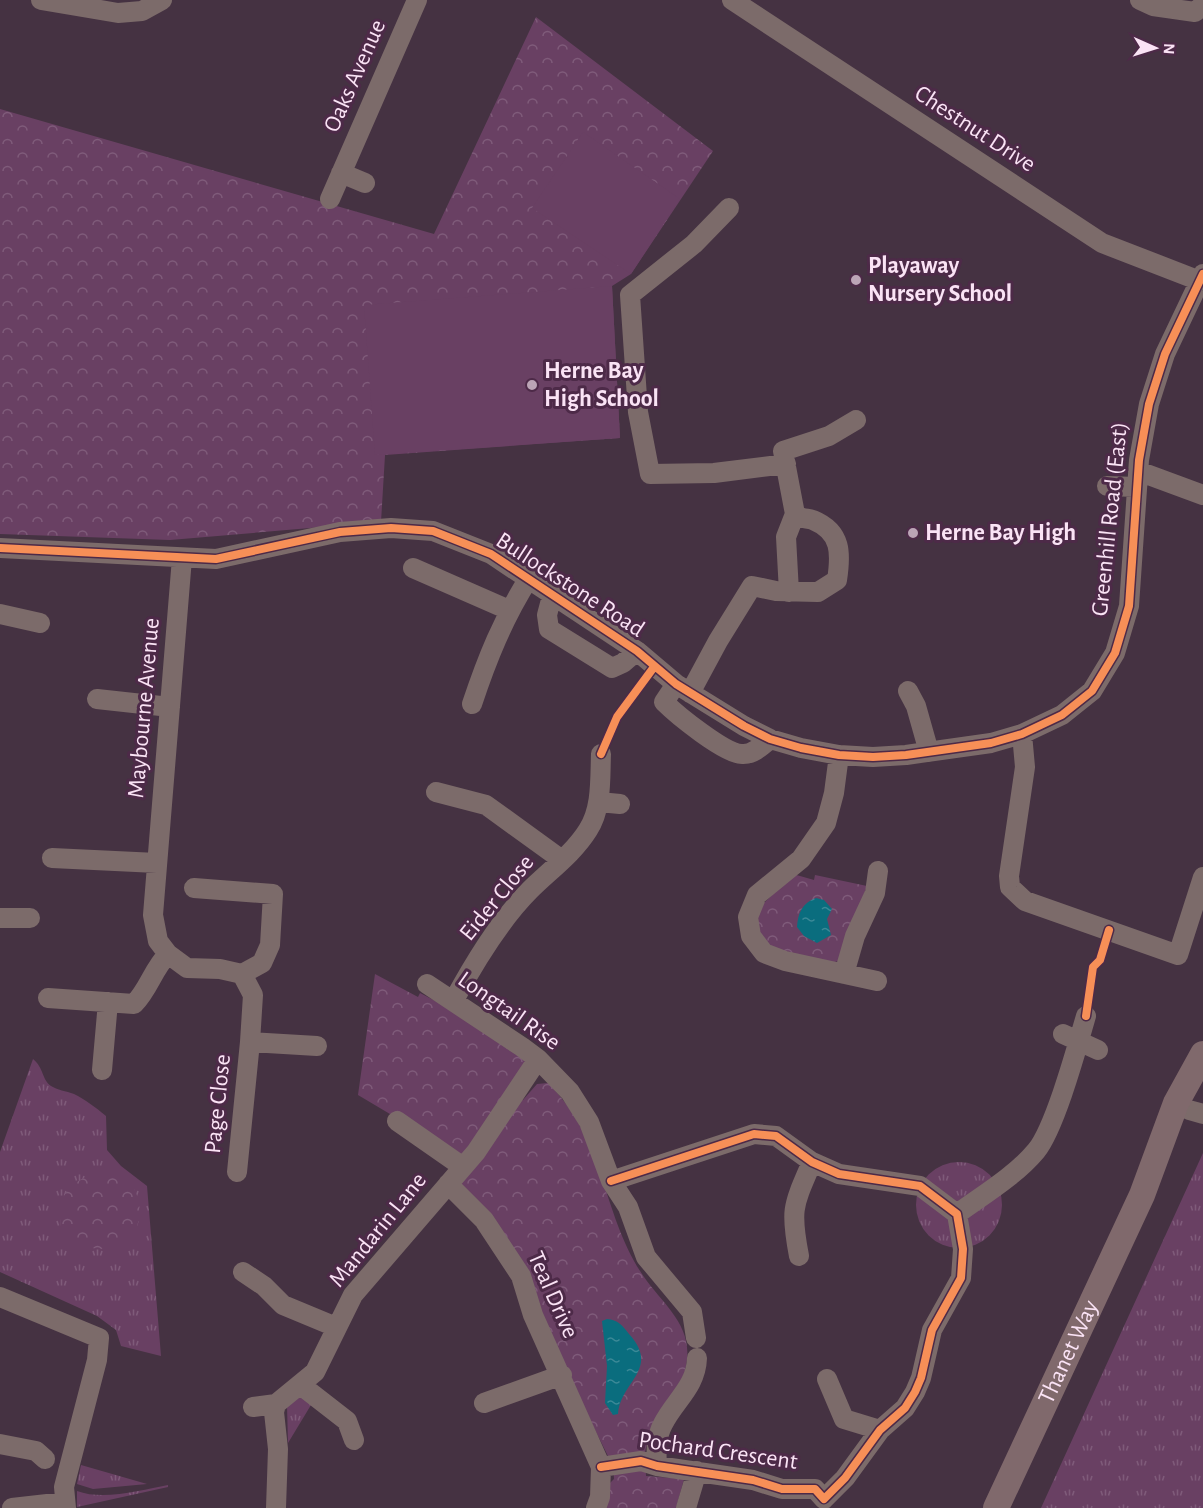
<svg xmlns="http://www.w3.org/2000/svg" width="1203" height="1508" font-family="'Alegreya Sans',sans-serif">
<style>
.grass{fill:url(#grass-tufts)}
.park{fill:url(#park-crowns)}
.pitch{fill:#694063}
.water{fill:url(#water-ripples)}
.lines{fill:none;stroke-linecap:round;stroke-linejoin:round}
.minor{stroke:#7c6b6a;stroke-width:20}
.major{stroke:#80696c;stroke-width:26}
.cycleway-casing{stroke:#4d2a48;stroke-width:11}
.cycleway{stroke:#f78f57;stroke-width:8}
.poi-dot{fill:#bba5b6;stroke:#4d2a48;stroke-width:2}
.labels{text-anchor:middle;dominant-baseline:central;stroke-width:6;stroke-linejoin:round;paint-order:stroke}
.street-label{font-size:24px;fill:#fae3f5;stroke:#4d2a48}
.poi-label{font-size:24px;font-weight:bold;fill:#fae3f5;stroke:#4d2a48;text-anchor:start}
</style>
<defs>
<pattern id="grass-tufts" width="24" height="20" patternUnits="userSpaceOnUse" patternTransform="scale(1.5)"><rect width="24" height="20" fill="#694063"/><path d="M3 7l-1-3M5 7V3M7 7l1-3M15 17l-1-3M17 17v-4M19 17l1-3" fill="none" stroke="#7f5b7a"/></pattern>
<pattern id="park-crowns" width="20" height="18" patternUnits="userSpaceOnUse" patternTransform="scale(1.5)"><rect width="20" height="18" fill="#694063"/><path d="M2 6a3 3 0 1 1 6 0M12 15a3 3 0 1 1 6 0" fill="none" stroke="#7f5b7a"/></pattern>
<pattern id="water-ripples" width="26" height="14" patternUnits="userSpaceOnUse" patternTransform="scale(1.5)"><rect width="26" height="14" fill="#0a6d7e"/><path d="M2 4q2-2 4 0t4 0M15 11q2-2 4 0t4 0" fill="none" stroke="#3b8997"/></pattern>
</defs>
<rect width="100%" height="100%" fill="#453242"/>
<!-- grass -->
<path class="grass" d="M33,1059c11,9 9,21 18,27 6,4 15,5 23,8 12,6 21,13 32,22l1,34 14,16 26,20 14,170 -40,-10 -5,-16 -19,-14 -97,-44v-120z
M1203,1153v355h-162z
M916 1205a43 43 0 1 1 86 0a43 43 0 1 1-86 0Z
M297,1393l17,7 -26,43 -1,-38z
M81,1465l66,19 -54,5 -16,-5z
M168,1485v2l-91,20v-16c26,10 65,-1 91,-6z"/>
<!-- park -->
<path class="park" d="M536,17l177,134 -82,123 -19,12 8,152 -235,17 -4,67 -211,18 -170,-6v-425l434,125z
M793,874l21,6 1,-5 52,11 -28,75 -9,2 -57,-14 -17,-20 2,-20z
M375,974l43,23 2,-4 25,13 79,52 4,7 -12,36 7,-1 14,-16 11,-1c59,59 53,131 96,194 18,26 47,47 43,82 -3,34 -29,56 -40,86 -4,9 -1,22 -1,31l38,3 -8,29h-74l8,-25 4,-4 -1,-19 -5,-4 -15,-30 -57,-124c9,-18 -60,-94 -74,-112l-1,-7 5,-10 -76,-59 -32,-19z
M99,1172c5,0 13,-1 18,1 43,20 25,109 -55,63 -5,-36 0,-52 37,-64z"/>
<!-- pitch -->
<path class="pitch" d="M583,132l97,67 -49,75 -99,-66z
M612,286l8,152 -245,17 -11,-150z"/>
<!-- water -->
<path class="water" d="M816,898l8,2 8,9 -5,10 4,16 -14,8 -13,-7 -7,-9c1,-14 5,-24 19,-29z
M607,1319c11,1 15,6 22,15 32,35 -9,48 -11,80l-5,1 -8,-12 2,-37 -5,-45z"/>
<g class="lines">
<!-- minor -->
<path class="minor" d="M41,0l77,13 24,-2 20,-11
M732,0l370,243 98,38
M1140,0l13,6 42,6 8,-7
M341,173l24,10
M330,199l87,-199
M729,208l-35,36 -64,51 8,117 12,62 64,-1 72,-9
M1138,471l65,24
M1107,486l29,1
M0,548l216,11 124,-27 51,-4 42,3 58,23 146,97 39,33 68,42 26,13 31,9 38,7 34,2 33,-2 85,-12 31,-9 40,-19 30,-24 23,-38 14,-47 10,-146 10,-56 16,-50 38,-80
M182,558l-29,357 5,26 10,13 19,14 33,1 22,5 11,21 -3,47 67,4
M413,568l96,42
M789,592l-3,-55 9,-23
M552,596l-5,19 2,14 63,39 11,-5 14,-12
M0,614l40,9
M676,684l-12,18c13,13 61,52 78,52 11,1 21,-9 28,-15
M908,691l8,15 13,46
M690,693l28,-52 34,-55 24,5 42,1 19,-12c4,-26 5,-48 -24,-60 -7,-2 -13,-1 -18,-6l-12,-63 46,-15 27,-16
M97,699l73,8
M472,704c15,-45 31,-85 57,-126
M1022,734l3,33 -16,109 1,11 15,14 153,54 25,-78
M839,755l-5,38 -8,30 -25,36 -44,36 -9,22 3,19 13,17 21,8 92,20
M436,792l50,13 76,55
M599,802l21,2
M52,858l105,5
M194,888l79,6 -3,51 -8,18 -20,11
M0,918h30
M844,974l11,-38 20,-43 3,-22
M427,984l95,63 16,12 32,33 19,30 22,59 17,26 18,50 46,55 4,26
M48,998l86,6c15,-15 19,-35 34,-50
M454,1000c20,-37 46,-80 76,-110 19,-19 43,-36 58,-60 14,-22 12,-50 13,-76
M1063,1034l35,16
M102,1070l6,-68
M1189,1110l14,4
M397,1121l66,46
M237,1172l13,-130
M448,1184l36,36 37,56 12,39 68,152 -1,30 -4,11
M957,1214c26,-19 58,-38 79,-63 19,-23 41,-104 50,-135
M799,1256c-9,-47 -6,-50 13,-94
M243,1272l21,14 19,19 53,22
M0,1297l99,41 -2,22 -33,127 2,21
M827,1379l17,40 36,11
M302,1386l45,35 7,19
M484,1403l78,-28
M253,1407l23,-3
M0,1444l36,7 9,8
M657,1466c-1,-15 -1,-29 6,-42 12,-24 33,-37 34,-66
M601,1467l40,-6 16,5 96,14 29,9h33l9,10 21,-21 35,-48 25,-22 10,-16 6,-14 11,-48 29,-52 2,-29 -6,-35 -37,-28 -81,-12 -27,-12 -36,-26 -22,-2 -143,47
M12,1508l53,-6
M276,1508l2,-59 -4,-37 2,-8 39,-32 38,-77 123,-143 62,-93
M686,1508l11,-37"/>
<!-- major -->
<path class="major" id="s1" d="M996,1508l146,-313 34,-92 27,-49"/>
<!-- cycleway casing -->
<g class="cycleway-casing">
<path id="cycleway" d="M0,548l216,11 124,-27 51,-4 42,3 58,23 146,97 39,33 68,42 26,13 31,9 38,7 34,2 33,-2 85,-12 31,-9 40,-19 30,-24 23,-38 14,-47 10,-146 10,-56 16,-50 38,-80
M601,754l16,-37 37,-50
M1086,1016l7,-49 7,-7 9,-30
M601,1467l40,-6 16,5 96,14 29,9h33l9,10 21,-21 35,-48 25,-22 10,-16 6,-14 11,-48 29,-52 2,-29 -6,-35 -37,-28 -81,-12 -27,-12 -36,-26 -22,-2 -143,47"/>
</g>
<!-- cycleway -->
<use href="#cycleway" class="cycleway"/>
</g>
<!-- markers -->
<g class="poi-dot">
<circle cx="856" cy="280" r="6"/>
<circle cx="532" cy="385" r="6"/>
<circle cx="913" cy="533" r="6"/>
</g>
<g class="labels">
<!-- street labels -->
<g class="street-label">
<text transform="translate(355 76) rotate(-66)">Oaks Avenue</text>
<text transform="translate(975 129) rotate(33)">Chestnut Drive</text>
<text transform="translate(1110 519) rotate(-84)">Greenhill Road (East)</text>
<text transform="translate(570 585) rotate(33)">Bullockstone Road</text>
<text transform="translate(144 708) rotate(-85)">Maybourne Avenue</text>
<text transform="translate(497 898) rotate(-51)">Eider Close</text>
<text transform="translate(509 1011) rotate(35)">Longtail Rise</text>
<text transform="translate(218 1104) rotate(-84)">Page Close</text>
<text transform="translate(378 1230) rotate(-51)">Mandarin Lane</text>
<text transform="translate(553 1295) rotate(66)">Teal Drive</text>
<text stroke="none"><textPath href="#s1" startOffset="172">Thanet Way</textPath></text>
<text transform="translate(718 1451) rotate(8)">Pochard Crescent</text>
</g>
<!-- poi labels -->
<g class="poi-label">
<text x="868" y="266">Playaway<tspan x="868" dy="28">Nursery School</tspan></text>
<text x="544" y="371">Herne Bay<tspan x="544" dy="28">High School</tspan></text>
<text x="925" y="533">Herne Bay High</text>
</g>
</g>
<!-- north arrow -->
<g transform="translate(1155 48) rotate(93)" stroke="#4d2a48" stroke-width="4.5" paint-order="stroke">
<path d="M0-4.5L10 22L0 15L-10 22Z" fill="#fae3f5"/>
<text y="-9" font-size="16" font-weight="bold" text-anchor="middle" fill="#fae3f5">N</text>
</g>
</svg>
